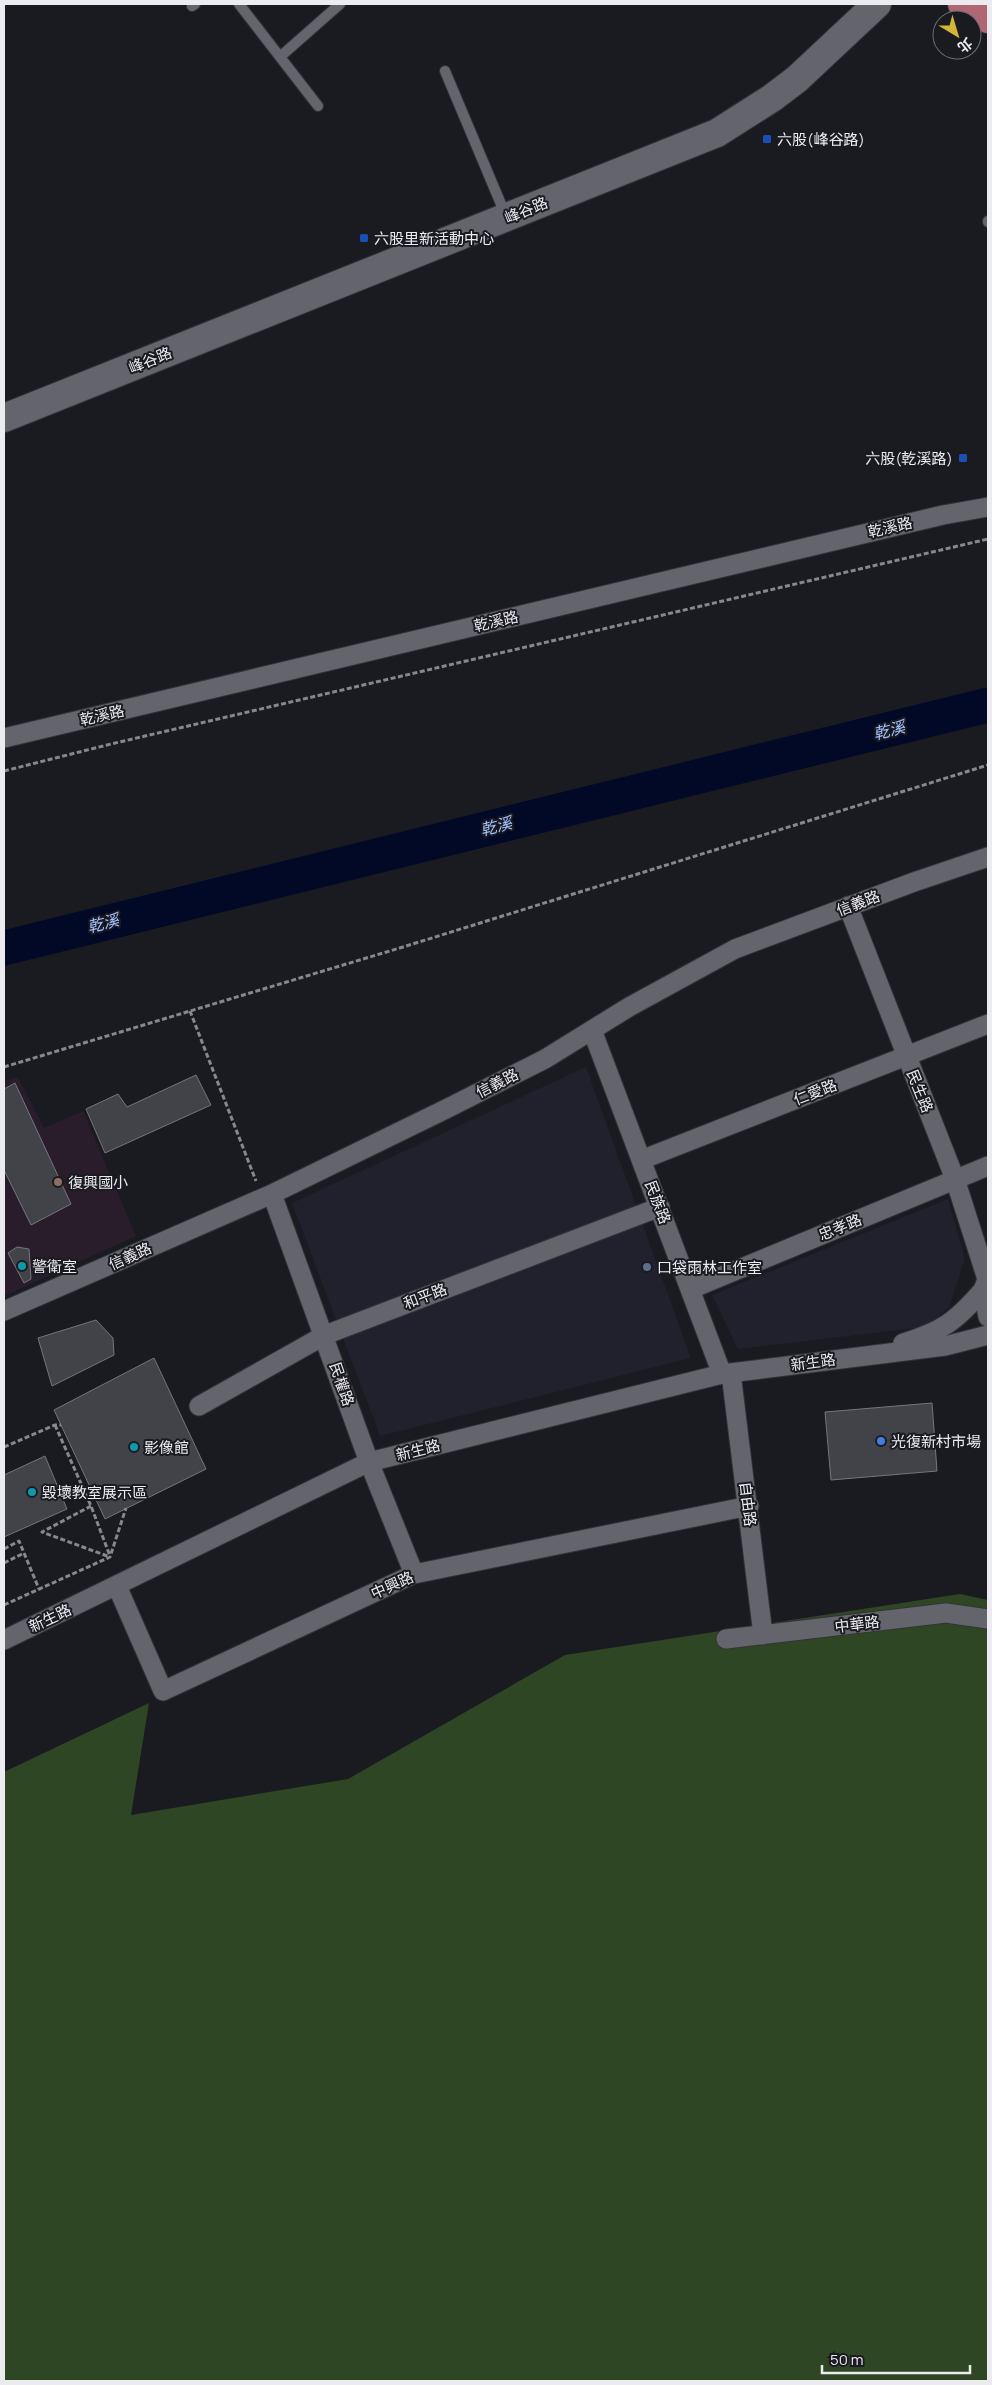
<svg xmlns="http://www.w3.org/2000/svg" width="992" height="2385" font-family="Manrope,'Noto Sans TC',sans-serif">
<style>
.built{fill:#21212d}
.education{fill:#291d2b}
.forest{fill:#2f4624}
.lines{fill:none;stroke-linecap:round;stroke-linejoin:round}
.river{stroke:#010926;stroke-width:35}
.building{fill:#424249;stroke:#76757d}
.lane-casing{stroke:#333438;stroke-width:12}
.street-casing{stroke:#333438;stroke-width:21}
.secondary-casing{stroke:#333438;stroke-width:30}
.primary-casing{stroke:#333438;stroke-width:30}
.path{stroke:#87878d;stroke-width:3;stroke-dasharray:5 2.5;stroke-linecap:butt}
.lane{stroke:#64656c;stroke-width:10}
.street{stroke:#64656c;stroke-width:19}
.secondary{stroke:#64656c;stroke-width:28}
.primary{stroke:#b16673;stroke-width:28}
.transit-dot{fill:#1a4fb4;stroke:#1a1a21;stroke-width:2}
.education-dot{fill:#8d6e63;stroke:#1a1a21;stroke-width:2}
.culture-dot{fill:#0f9aa8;stroke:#1a1a21;stroke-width:2}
.service-dot{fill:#5c6f8a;stroke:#1a1a21;stroke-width:2}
.shop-dot{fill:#3f7fe0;stroke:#1a1a21;stroke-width:2}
.labels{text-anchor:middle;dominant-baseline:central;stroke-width:4;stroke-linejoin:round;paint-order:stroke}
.poi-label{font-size:15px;fill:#ebebf0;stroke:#1a1a21;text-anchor:start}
.street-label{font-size:15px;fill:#ebebf0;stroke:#1a1a21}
.water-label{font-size:16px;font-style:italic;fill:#a3c2ff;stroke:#1a1a21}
</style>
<rect width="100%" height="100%" fill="#1a1a21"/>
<!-- built -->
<path class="built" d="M586,1067l105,291 -311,78 -88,-233z
M948,1199l17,60 -16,49 -24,19 -187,22 -26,-54z"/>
<!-- education -->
<path class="education" d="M18,1077l26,51 39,-17 53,125 -132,60v-215z"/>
<!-- forest -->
<path class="forest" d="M960,1594l28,6v781h-984v-609l145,-69 -18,112 217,-36 217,-124z"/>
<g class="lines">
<!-- river -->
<path class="river" d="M4,948l984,-243"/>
</g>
<!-- building -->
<path class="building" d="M196,1075l15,30 -106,48 -19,-44 32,-15 9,13z
M15,1083l56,121 -40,21 -27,-55v-81z
M17,1247l12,2 2,30 -7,4 -16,-30z
M96,1320l17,18 1,17 -62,31 -14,-48z
M154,1358l52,111 -101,50 -51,-109z
M932,1403l5,68 -106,9 -6,-68z
M45,1456l22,53 -63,28v-62z"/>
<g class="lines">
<!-- lane casing -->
<g class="lane-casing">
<path id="lane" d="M239,4l79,102
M192,6l3,-2
M281,56l59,-52
M445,71l61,145
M988,221v1"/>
</g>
<!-- street casing -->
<g class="street-casing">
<path id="street" d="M4,738l939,-223 45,-8
M848,906l107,273 32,100
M592,1030l130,344
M641,1160l347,-136
M272,1194l97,268 45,112
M986,1282l-3,8 5,27
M691,1289l297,-123
M4,1311l268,-117 174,-85 99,-50 84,-52 106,-58 179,-67 74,-25
M903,1343c40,-12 53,-22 80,-53
M731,1373l32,262
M199,1406l126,-71 335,-128
M117,1586l46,105 251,-117 335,-68
M726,1639l220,-26 42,6
M4,1640l365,-178 353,-88 223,-28 43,-11"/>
</g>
<!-- secondary casing -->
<g class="secondary-casing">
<path id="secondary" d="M4,418l713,-285 55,-35 25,-19 80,-75"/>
</g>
<!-- primary casing -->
<g class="primary-casing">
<path id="primary" d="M962,4l26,15"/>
</g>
<!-- path -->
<path class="path" d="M4,771l107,-27 877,-205
M190,1011l66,170
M4,1067l399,-120 585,-182
M55,1425l36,81 19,50
M4,1447l51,-22h6
M91,1506l-49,26 68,25
M4,1549l15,-8 20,48
M4,1563l20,-10
M4,1605l106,-48 16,-49"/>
<!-- lane -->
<use href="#lane" class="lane"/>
<!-- street -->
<use href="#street" class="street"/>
<!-- secondary -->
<use href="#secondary" class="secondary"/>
<!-- primary -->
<use href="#primary" class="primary"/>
</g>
<!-- markers -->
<g class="transit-dot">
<rect x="762" y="134" width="10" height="10" rx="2.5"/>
<rect x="359" y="233" width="10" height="10" rx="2.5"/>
<rect x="958" y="453" width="10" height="10" rx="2.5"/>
</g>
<circle class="education-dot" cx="58" cy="1182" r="5"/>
<g class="culture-dot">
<circle cx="22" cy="1266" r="5"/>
<circle cx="134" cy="1447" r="5"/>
<circle cx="32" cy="1492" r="5"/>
</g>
<circle class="service-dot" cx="647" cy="1267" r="5"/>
<circle class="shop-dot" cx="881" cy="1441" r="5"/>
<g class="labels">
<!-- poi labels -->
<g class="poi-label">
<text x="777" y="139">六股(峰谷路)</text>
<text x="374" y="238">六股里新活動中心</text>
<text x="953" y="458" text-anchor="end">六股(乾溪路)</text>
<text x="68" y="1182">復興國小</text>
<text x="32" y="1266">警衛室</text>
<text x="657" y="1267">口袋雨林工作室</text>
<text x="891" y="1441">光復新村市場</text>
<text x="144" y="1447">影像館</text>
<text x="42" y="1492">毀壞教室展示區</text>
</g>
<!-- street labels -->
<g class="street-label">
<text transform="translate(526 210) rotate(-22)">峰谷路</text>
<text transform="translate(150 360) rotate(-22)">峰谷路</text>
<text transform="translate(890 527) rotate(-13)">乾溪路</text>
<text transform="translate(496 621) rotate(-13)">乾溪路</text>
<text transform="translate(102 715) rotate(-13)">乾溪路</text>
<text transform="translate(858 903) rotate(-21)">信義路</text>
<text transform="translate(497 1083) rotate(-27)">信義路</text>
<text transform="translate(920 1091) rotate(68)">民生路</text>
<text transform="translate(815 1092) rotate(-21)">仁愛路</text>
<text transform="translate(658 1202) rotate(69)">民族路</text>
<text transform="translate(840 1227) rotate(-22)">忠孝路</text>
<text transform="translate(130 1256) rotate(-24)">信義路</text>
<text transform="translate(425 1296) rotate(-21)">和平路</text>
<text transform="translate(813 1362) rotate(-8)">新生路</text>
<text transform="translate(342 1384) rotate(71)">民權路</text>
<text transform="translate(418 1450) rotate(-14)">新生路</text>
<text transform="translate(748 1504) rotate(83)">自由路</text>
<text transform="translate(392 1585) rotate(-24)">中興路</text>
<text transform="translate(50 1618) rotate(-25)">新生路</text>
<text transform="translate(857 1624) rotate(-7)">中華路</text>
</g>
<!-- water labels -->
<g class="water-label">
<text transform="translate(889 730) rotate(-14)">乾溪</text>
<text transform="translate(496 826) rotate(-14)">乾溪</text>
<text transform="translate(103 923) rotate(-14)">乾溪</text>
</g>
</g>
<!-- border -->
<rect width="992" height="2385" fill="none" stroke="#ebebf0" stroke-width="10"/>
<!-- north arrow -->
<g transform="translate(957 35) rotate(142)"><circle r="24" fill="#1a1a21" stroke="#6e6e74"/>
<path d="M0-4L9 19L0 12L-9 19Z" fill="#d5b535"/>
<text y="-8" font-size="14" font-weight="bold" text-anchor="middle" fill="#ebebf0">北</text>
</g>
<!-- scale -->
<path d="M822 2365v8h148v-8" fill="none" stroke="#ebebf0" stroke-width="2.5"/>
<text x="830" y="2365" font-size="15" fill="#ebebf0" stroke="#1a1a21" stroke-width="4" paint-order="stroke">50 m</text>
</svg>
